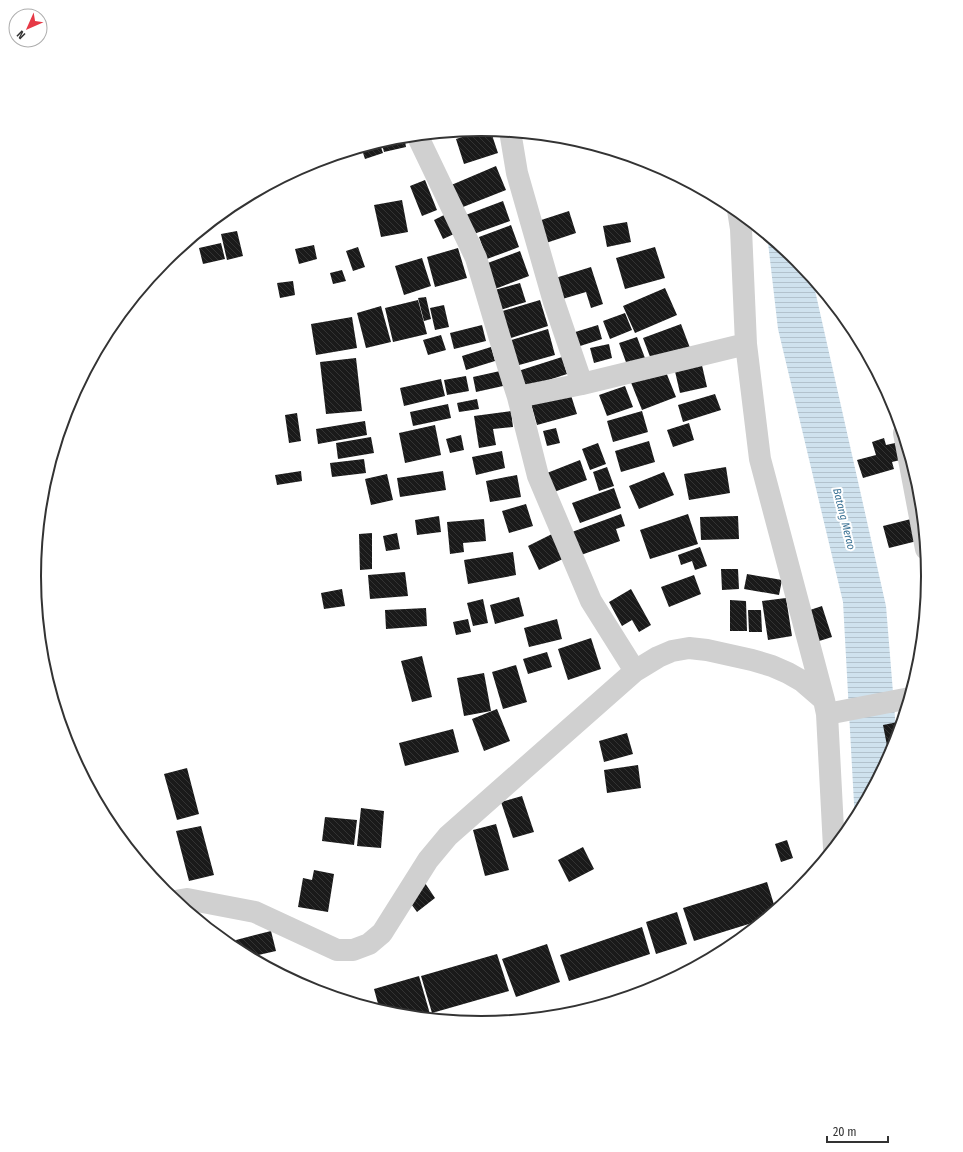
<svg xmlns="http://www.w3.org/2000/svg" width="963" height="1152" font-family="'Fira Sans Condensed',sans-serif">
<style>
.water{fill:url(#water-rules)}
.building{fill:url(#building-back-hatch)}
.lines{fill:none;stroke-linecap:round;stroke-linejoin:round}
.minor{stroke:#d0d0d0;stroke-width:22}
.labels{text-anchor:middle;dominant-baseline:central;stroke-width:4;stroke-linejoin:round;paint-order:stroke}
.water-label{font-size:11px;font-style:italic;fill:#3f7597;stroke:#fff}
.rim{fill:none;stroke:#333;stroke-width:2}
</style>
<defs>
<pattern id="water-rules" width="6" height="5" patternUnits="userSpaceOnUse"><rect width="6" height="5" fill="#cfe2ee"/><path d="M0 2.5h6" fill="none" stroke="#b2c2cd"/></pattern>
<pattern id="building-back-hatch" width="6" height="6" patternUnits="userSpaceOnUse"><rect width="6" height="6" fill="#1a1a1a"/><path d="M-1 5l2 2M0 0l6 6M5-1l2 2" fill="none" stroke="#333"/></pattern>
</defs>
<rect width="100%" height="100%" fill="#fff"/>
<!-- water -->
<path class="water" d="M767,234l31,26 14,17 74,329 11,136 -2,5 -40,75 -12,-220 -65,-273z"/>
<!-- building -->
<path class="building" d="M487,129h3l8,24 -34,11 -8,-25z
M404,136l2,11 -22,5 -3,-11 13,-4z
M379,142l4,11 -18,6 -4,-12z
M349,151l1,3 -13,3 -1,-2z
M496,166l10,24 -48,19 -9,-23z
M425,180l12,30 -15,6 -12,-30z
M402,200l6,32 -27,5 -7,-32z
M503,201l7,20 -39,14 -8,-19z
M569,211l7,22 -36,12 -8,-22z
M444,215l10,19 -11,5 -9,-19z
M627,222l4,20 -24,5 -4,-21z
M511,225l8,22 -32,12 -8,-22z
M237,231l6,25 -16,4 -6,-26z
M221,243l4,16 -22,5 -4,-16z
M314,245l3,14 -18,5 -4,-15z
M358,247l7,20 -12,4 -7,-20z
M655,247l10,31 -40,11 -9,-31z
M458,248l9,30 -32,9 -8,-30z
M520,251l9,25 -34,13 -10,-25z
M422,258l9,28 -27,9 -9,-29z
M591,267l12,37 -12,4 -5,-16 -27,8 -7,-21z
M342,270l4,11 -13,3 -3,-11z
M293,281l2,14 -15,3 -3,-15z
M520,283l6,19 -29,9 -6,-20z
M665,288l12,27 -42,18 -12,-27z
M426,297l5,22 -7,2 -6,-23z
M418,300l9,34 -34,8 -8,-34z
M540,300l8,26 -43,14 -9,-27z
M444,305l5,22 -14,3 -5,-22z
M381,306l10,36 -25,6 -9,-35z
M625,313l7,17 -22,9 -7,-18z
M352,317l5,31 -41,7 -5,-31z
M681,324l9,24 -38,14 -9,-24z
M482,325l4,16 -32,8 -4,-16z
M598,325l4,14 -25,8 -5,-14z
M548,329l7,26 -43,12 -7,-25z
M441,335l5,15 -18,5 -5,-15z
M637,337l8,21 -18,7 -8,-22z
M609,344l3,14 -18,5 -4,-15z
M491,347l4,14 -29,9 -4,-14z
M562,357l5,17 -43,14 -6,-17z
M356,358l6,53 -36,3 -6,-52z
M701,361l6,26 -27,6 -6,-26z
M664,367l12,30 -34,13 -12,-30z
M500,371l3,15 -27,6 -3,-15z
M466,376l3,15 -22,4 -3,-15z
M441,379l4,17 -41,10 -4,-18z
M625,386l8,21 -26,9 -8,-21z
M569,389l8,25 -40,11 -7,-25z
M715,394l6,16 -38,12 -5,-17z
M477,399l2,10 -20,3 -2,-9z
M448,404l3,14 -38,8 -3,-14z
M511,411l2,16 -20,2 3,16 -17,3 -5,-32z
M642,411l6,21 -35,10 -6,-21z
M297,413l4,28 -12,2 -4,-28z
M365,421l2,14 -49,9 -2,-15z
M689,423l5,17 -21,7 -6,-17z
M435,425l6,30 -36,8 -6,-30z
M556,428l4,15 -13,3 -4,-15z
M461,435l3,15 -14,3 -4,-14z
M371,437l3,16 -36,6 -2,-16z
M884,438l2,7 9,-2 5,17 -8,2 2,7 -31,9 -6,-18 19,-5 -4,-13z
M649,441l6,21 -34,10 -6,-21z
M598,443l8,21 -16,6 -8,-21z
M502,451l3,17 -29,7 -4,-18z
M364,459l2,14 -34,4 -2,-14z
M580,460l7,20 -33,12 -7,-19z
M607,467l7,19 -15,5 -6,-19z
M726,467l4,26 -41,7 -5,-26z
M301,471l1,10 -25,4 -2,-10z
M443,471l3,19 -46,7 -3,-19z
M664,472l10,23 -35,14 -10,-23z
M387,474l6,26 -22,5 -6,-26z
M517,475l4,22 -31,5 -4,-21z
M614,488l7,20 -41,15 -8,-20z
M526,504l7,22 -24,7 -7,-22z
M621,514l4,12 -9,3 4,12 -39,14 -9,-23z
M688,514l10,30 -48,15 -10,-29z
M439,516l2,16 -24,3 -2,-15z
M738,516l1,23 -38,1 -1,-23z
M484,519l2,22 -23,2 1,9 -14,2 -3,-32z
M911,519l6,22 -28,7 -6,-22z
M372,533v36l-12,1 -1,-36z
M397,533l3,16 -14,2 -3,-15z
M554,533l11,25 -26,12 -11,-24z
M700,547l7,19 -12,4 -3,-9 -11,4 -3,-10z
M513,552l3,23 -48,9 -4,-24z
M721,569h17l1,20 -17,1z
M405,572l3,24 -38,3 -2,-24z
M747,574l35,6 -3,15 -35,-6z
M694,575l7,19 -32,13 -8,-20z
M342,589l3,17 -21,3 -3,-16z
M631,589l20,36 -12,7 -7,-12 -10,6 -13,-24z
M519,597l5,19 -29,8 -5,-19z
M786,598l6,38 -24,4 -6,-39z
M483,599l5,24 -15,3 -6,-23z
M730,600l16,1 1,30h-17z
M822,606l10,31 -16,5 -9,-31z
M426,608l1,18 -41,3 -1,-19z
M748,610h13l1,22h-13z
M468,619l3,13 -15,3 -3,-13z
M557,619l5,20 -33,8 -5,-19z
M591,638l10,31 -33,11 -10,-31z
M547,652l5,15 -24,7 -5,-15z
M422,656l10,41 -20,5 -11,-41z
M516,665l11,37 -24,7 -11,-37z
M484,673l7,38 -27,5 -7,-38z
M497,709l13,32 -26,10 -12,-32z
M903,721l-8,26 -4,8 -2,1 -6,-31z
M453,729l6,23 -54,14 -6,-23z
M627,733l6,21 -29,8 -5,-21z
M638,765l3,23 -34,5 -3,-23z
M187,768l12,46 -22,6 -13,-46z
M522,796l12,36 -21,6 -12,-36z
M361,808l23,3 -3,37 -24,-2z
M325,817l32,3 -3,25 -32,-4z
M496,824l13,46 -24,6 -12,-46z
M201,826l13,49 -25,6 -13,-50z
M787,840l6,18 -12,4 -6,-18z
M583,847l11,22 -25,13 -11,-22z
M314,870l20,4 -6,38 -30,-5 5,-29 9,2z
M767,882l9,29 -11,8 -71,22 -11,-33z
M425,883l10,15 -18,14 -11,-15z
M677,912l10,32 -31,10 -10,-32z
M642,927l8,27 -81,27 -9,-26z
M271,931l5,20 -26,6 -11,-6 -3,-11z
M547,944l13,38 -44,15 -14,-38z
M497,954l12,37 -77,22 -11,-37z
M419,976l11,38 -11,3 -25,-2 -14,-4 -6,-22z"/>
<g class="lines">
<!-- minor -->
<path class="minor" d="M510,131l7,42 37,129 28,82
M417,135l59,123 33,111 9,28 20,79 53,125 44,70
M738,210l3,19 5,115 14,115 64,241 3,14 7,134
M518,397l64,-13 164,-40
M904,433l22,116
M827,714l83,-16
M175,901l12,-2 68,13 82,38h16l16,-6 13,-11 46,-73 20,-24 187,-165 23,-14 14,-6 17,-3 18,2 45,10 20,6 16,7 14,8 22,19"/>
</g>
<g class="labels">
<!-- water labels -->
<g class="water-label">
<text transform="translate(844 519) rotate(76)">Batang Merao</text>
</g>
</g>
<!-- crop -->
<path d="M0 0H963V1152H0ZM41 576a440 440 0 1 1 880 0a440 440 0 1 1-880 0Z" fill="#fff" fill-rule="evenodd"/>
<path class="rim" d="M41 576a440 440 0 1 1 880 0a440 440 0 1 1-880 0Z"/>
<!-- north arrow -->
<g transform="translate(28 28) rotate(225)"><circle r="19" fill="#ffffff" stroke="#adadad"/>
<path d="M0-3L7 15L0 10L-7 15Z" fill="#e63946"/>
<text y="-6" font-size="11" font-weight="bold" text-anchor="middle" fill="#333333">N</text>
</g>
<!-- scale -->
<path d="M827 1136v6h61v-6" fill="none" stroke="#333333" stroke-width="2"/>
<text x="833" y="1136" font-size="12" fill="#333333" stroke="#ffffff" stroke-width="3" paint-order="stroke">20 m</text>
</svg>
